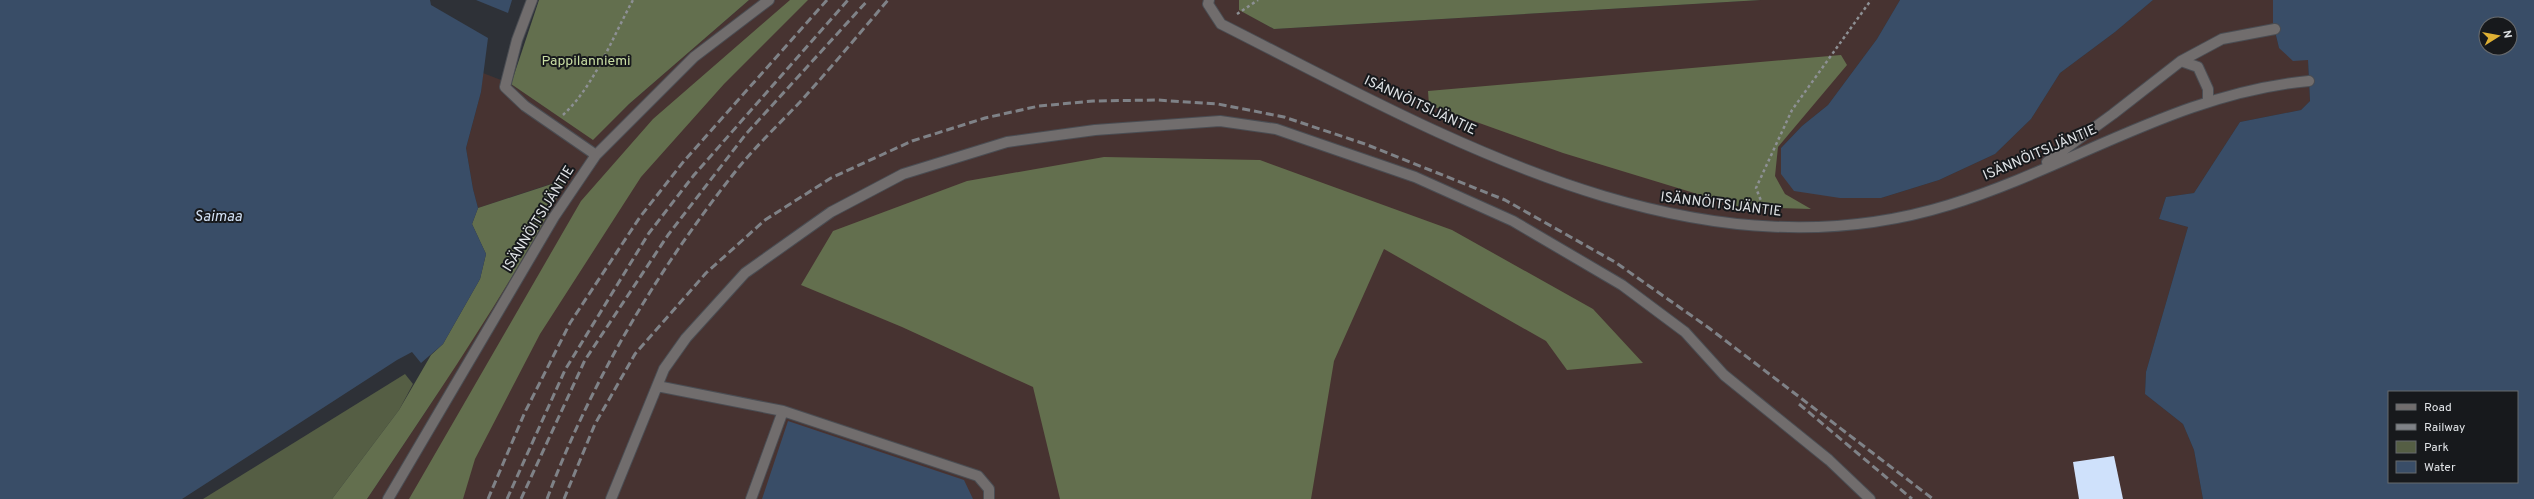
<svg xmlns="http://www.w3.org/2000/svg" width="2534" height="499" font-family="Overpass,sans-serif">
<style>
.industrial{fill:#473331}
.green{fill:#555e44}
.forest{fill:#636f4e}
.water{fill:#394d67;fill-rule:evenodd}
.building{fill:#cfe1fb}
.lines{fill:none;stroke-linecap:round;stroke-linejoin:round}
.minor-casing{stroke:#4a4d53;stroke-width:12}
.path{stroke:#8d9094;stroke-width:2.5;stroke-dasharray:3 3;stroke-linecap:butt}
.minor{stroke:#716d6d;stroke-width:10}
.rail{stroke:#7f8287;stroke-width:3;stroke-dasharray:8 4;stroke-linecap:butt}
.labels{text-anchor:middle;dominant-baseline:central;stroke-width:4;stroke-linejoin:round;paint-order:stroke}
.park-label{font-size:14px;fill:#cadfa4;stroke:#17191c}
.street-label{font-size:14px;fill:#e0e3e6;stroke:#17191c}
.water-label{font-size:15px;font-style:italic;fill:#d3e2f6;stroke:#17191c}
</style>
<rect width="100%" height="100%" fill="#2e3137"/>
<!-- industrial -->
<path class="industrial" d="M749,0h490l1,10 34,19 487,-29h139l-23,39 -49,66 -26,21 -21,22 59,50h41l58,-18 56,-26 36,-35 29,-46 55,-41 38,-32h120v23l6,25 29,12 2,41 -9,9 -61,12 -46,71 -28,4 -7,22 29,8 -42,145 -1,22 38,30 11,26 9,49h-1836l67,-100 132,-220 -88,29 -5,-19 -7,-41 15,-56 2,-19 28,11 82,55 36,-35z"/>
<!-- green -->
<path class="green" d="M405,374l8,10 -14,26 -67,89h-129z"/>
<!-- forest -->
<path class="forest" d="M539,0h210l-120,104 -36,36 -82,-56z
M790,0h18l-84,84 -83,93 -101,157 -65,125 -12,40h-54l172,-298 72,-82z
M1239,0h522l-487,29 -35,-19z
M1841,55l6,10 -69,82 -3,29 10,18 26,15 -71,-2 -177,-54 -134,-48 -1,-14z
M1104,157l156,3 192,70 141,79 50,54 -76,7 -21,-29 -162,-92 -50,112 -23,138h-251l-27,-112 -131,-60 -101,-42 32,-54 134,-50z
M567,179c-58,111 -130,216 -200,320h-35l67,-89 32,-55 12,-11 37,-65 6,-25 -14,-30 6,-16z"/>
<!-- water -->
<path class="water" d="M0,0h430l1,5 57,33 -7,54 -15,56 7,41 5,19 -6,16 14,30 -6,25 -37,65 -22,19 -9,-11 -15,8 -215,139h-182z
M476,0h36l-4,13z
M1900,0h253l-38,32 -55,41 -29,46 -36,35 -56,26 -58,18h-41l-46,-7 -13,-17v-26l21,-22 26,-21 49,-66z
M2273,0h261v499h-331l-9,-49 -11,-26 -38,-30 1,-22 42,-145 -29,-8 7,-22 28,-4 46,-71 61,-12 9,-9 -2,-41 -15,1 -14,-13 -6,-25zM2486,24h24v24h-24zM2389,392h128v90h-128z
M788,421l176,59 9,19h-211z"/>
<!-- building -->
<path class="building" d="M2114,456l9,43h-44l-6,-37z"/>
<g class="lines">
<!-- minor casing -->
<g class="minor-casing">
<path id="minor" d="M532,0l-15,40 -12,47 20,19 71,49
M1209,0l-1,4 13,20c222,112 472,260 728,181 123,-38 229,-112 360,-124
M2181,61l17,6 10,22v12
M2047,162l66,-48 68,-53 41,-22 53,-10
M657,386l126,25
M388,499l166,-282 42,-62 98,-98 75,-57
M611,499l53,-130 22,-31 59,-65 86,-61 72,-38 104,-32 88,-12 125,-9 56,8 139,48 98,44 109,64 63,47 39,43 105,85 41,39
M751,499l32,-88 195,65 11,13v10"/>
</g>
<!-- path -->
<path class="path" d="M1237,14l21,-14
M563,115c32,-30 49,-77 70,-115
M1765,211l-9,-23 36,-78 79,-110"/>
<!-- minor -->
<use href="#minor" class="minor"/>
<!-- rail -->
<path class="rail" d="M1799,404l113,95
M488,499l37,-87 45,-89 70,-106 44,-56 143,-161
M507,499l58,-129 84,-137 45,-58 154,-175
M521,499l64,-139 83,-125 78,-101 122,-134
M547,499c45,-120 112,-232 192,-332 19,-23 41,-44 61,-65 30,-33 59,-68 88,-102
M564,499l31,-75 40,-70 71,-81 59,-53 66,-42 81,-37 73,-23 54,-12 54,-5 64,-1 61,4 66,13 81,27 140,56 110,62 94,66 224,171"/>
</g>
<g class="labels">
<!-- park labels -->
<g class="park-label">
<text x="586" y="61">Pappilanniemi</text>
</g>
<!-- street labels -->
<g class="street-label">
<text transform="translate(1420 106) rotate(25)">ISÄNNÖITSIJÄNTIE</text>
<text transform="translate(2040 153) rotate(-23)">ISÄNNÖITSIJÄNTIE</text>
<text transform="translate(1721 205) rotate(7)">ISÄNNÖITSIJÄNTIE</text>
<text transform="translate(539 219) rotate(-58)">ISÄNNÖITSIJÄNTIE</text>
</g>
<!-- water labels -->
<g class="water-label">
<text x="218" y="217">Saimaa</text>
</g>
</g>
<!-- legend -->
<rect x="2388" y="391" width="130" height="92" fill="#17191c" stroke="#676a6d"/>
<rect x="2396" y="404" width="20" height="6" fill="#716d6d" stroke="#676a6d"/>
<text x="2424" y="411" font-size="12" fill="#e0e3e6">Road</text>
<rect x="2396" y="424" width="20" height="6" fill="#7f8287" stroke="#676a6d"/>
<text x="2424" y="431" font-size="12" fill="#e0e3e6">Railway</text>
<rect x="2396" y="441" width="20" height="12" fill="#555e44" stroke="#676a6d"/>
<text x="2424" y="451" font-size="12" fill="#e0e3e6">Park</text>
<rect x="2396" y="461" width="20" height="12" fill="#394d67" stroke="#676a6d"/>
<text x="2424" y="471" font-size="12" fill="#e0e3e6">Water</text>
<!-- north arrow -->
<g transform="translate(2498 36) rotate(79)"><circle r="19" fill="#17191c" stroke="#676a6d"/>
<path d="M0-3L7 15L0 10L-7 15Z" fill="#dfb034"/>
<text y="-6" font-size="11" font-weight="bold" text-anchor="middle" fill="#e0e3e6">N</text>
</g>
</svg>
